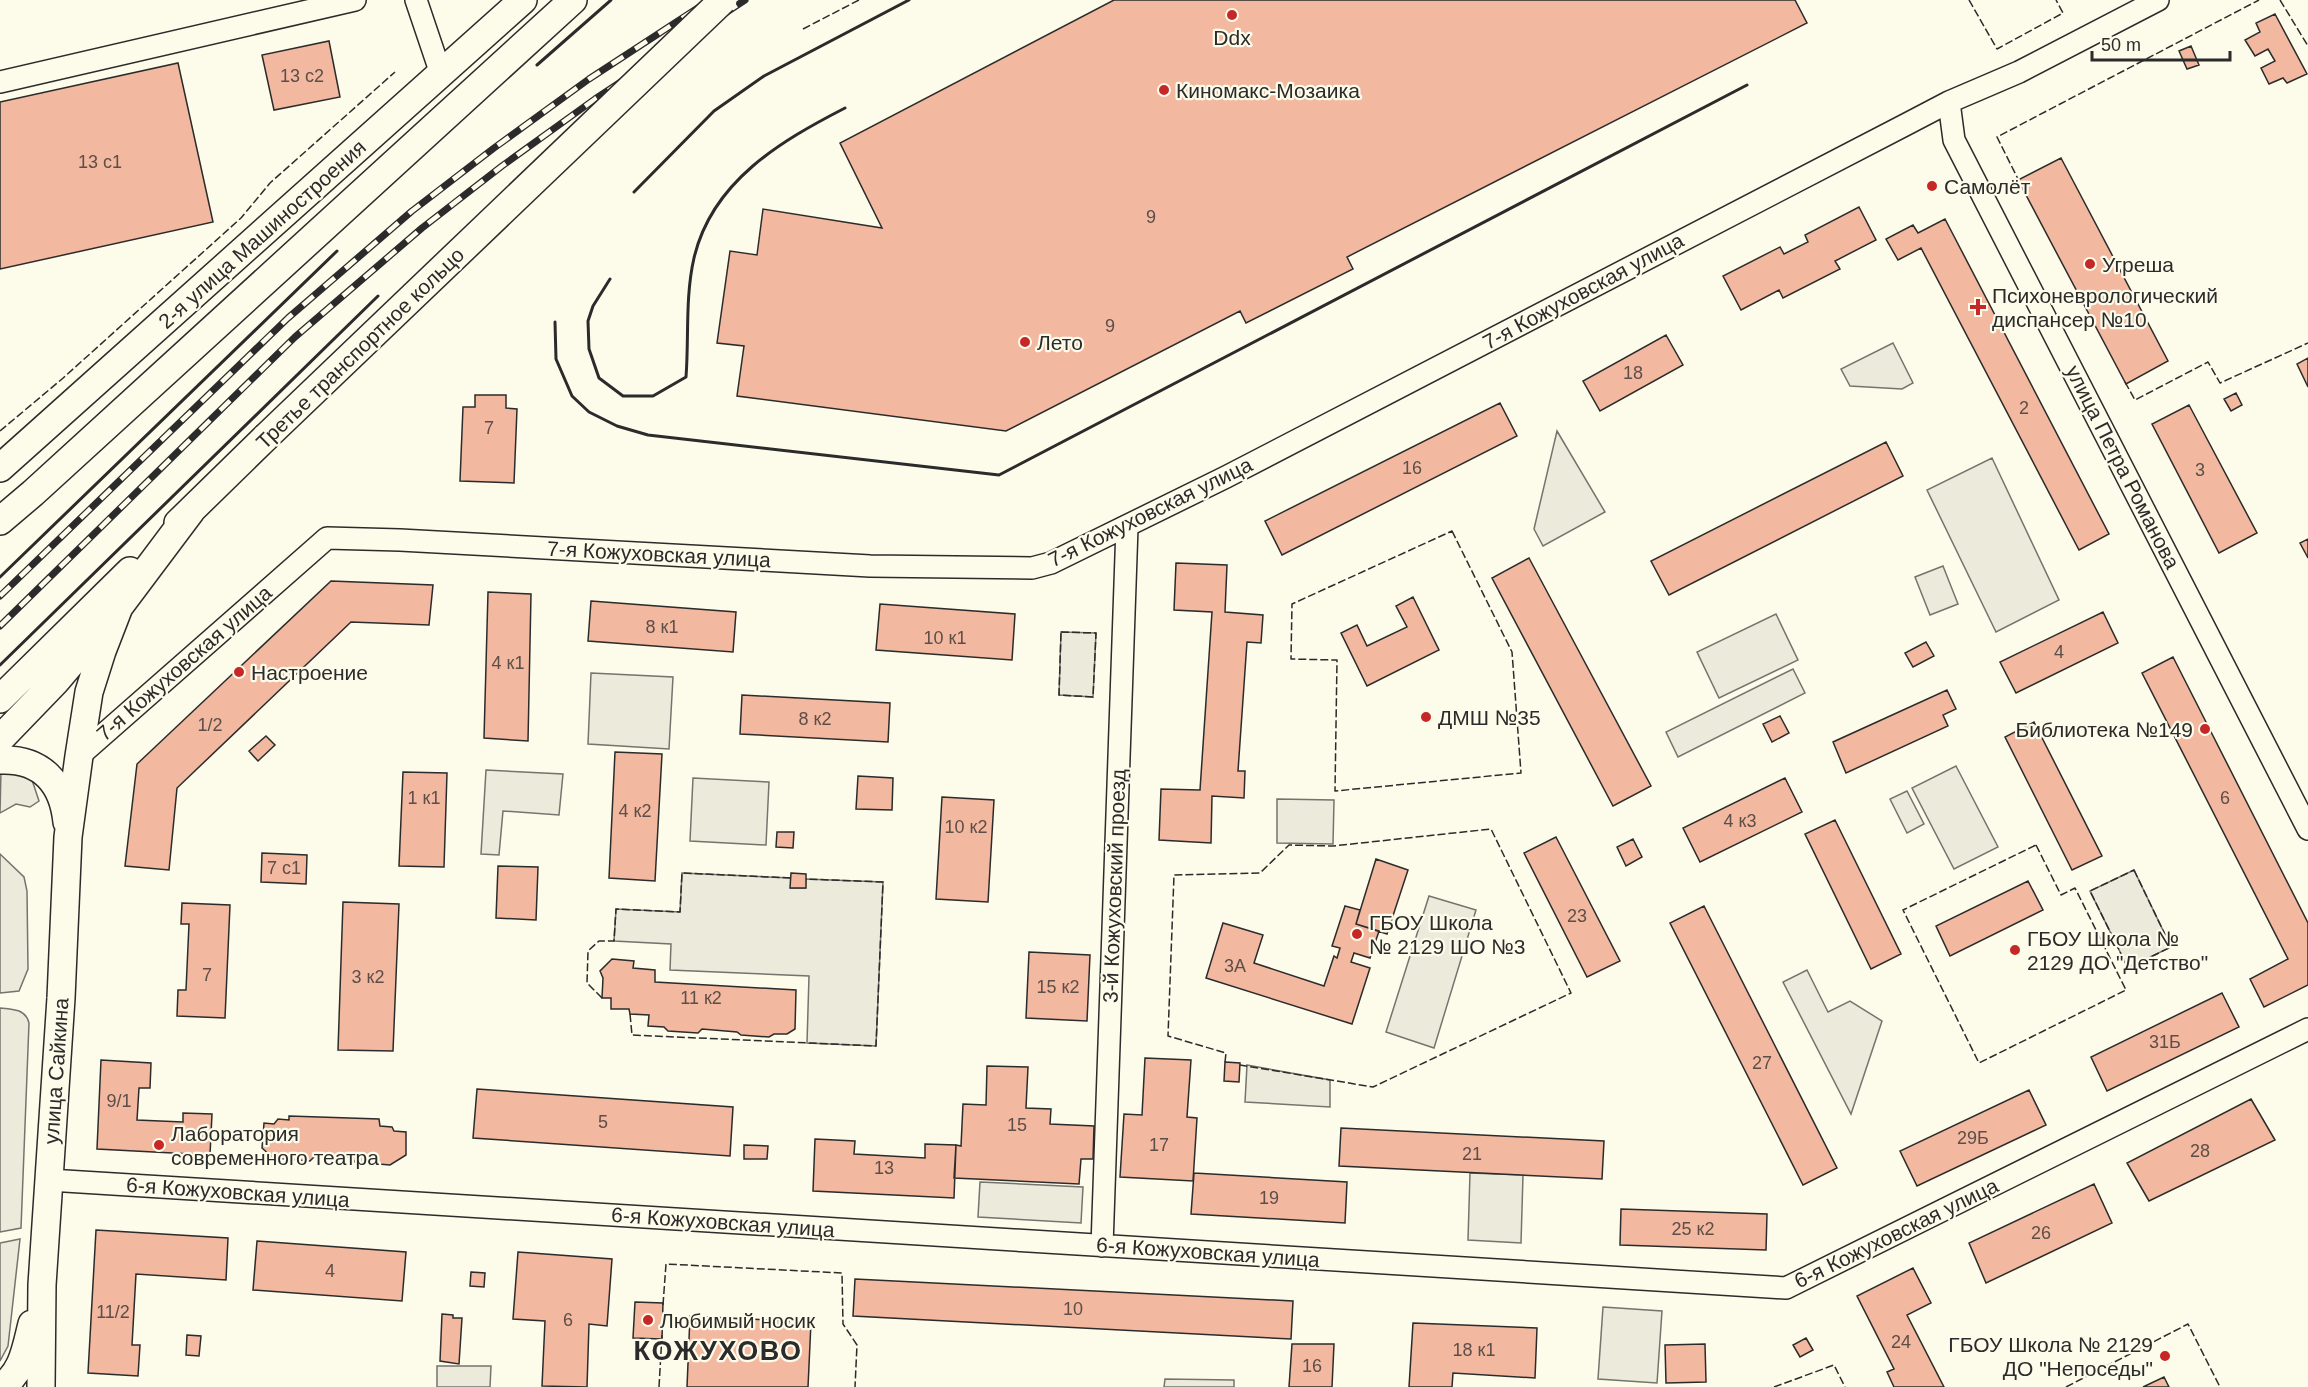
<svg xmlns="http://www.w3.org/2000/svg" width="2308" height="1387" font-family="Arial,sans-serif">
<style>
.green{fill:#ecebdb;stroke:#74746e;stroke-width:1.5}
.parking{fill:#eceadb;stroke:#74746e;stroke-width:1.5}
.building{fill:#f2b8a0;stroke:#2b2b2b;stroke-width:1.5}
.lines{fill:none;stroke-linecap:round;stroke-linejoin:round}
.minor-casing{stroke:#2b2b2b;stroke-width:24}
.major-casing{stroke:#2b2b2b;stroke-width:30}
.minor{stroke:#fdfbea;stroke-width:21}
.major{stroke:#fdfbea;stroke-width:27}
.rail-casing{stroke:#2b2b2b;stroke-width:7}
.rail{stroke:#fdfbea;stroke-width:4.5;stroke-dasharray:14;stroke-linecap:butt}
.major-bridge-casing{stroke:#2b2b2b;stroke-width:30;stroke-linecap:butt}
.major-bridge{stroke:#fdfbea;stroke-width:27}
.fence{stroke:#2b2b2b;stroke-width:1.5;stroke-dasharray:8 3;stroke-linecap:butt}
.wall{stroke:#2b2b2b;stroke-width:3}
.poi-dot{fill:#c62828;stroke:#fdfbea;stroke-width:2}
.labels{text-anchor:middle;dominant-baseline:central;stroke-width:4.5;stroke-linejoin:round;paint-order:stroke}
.number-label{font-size:18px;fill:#5d4e48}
.poi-label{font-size:21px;fill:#2b2b2b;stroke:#fdfbea;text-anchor:start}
.street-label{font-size:21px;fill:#2b2b2b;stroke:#fdfbea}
.district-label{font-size:27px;font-weight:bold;letter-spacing:1.5px;fill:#2b2b2b;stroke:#fdfbea}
</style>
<rect width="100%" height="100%" fill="#fdfbea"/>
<!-- green -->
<path class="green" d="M1893,343l20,40 -11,6 -52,-3 -9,-17z
M1943,566l15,38 -28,11 -15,-38z
M1776,614l22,46 -79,38 -22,-46z
M1061,632l35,1 -3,64 -34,-2z
M1,770l30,7 8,24 -9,6 -14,-3 -16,9z
M693,778l76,4 -3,63 -76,-4z
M1907,791l17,33 -17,9 -17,-34z
M0,854l24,23 3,14 1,78 -9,22 -19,2z
M2134,870l37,77 -43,21 -38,-77z
M1429,896l47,14 -42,138 -48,-16z
M0,1008c12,1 26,1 29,15l-8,205 -21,4z
M20,1239l-12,107 -8,15v-118z
M1165,1379l69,1v7h-70z"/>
<!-- parking -->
<path class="parking" d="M1557,431l48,81 -62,34 -9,-17z
M1992,458l67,142 -63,32 -69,-142z
M1793,669l12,24 -127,64 -12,-25z
M591,673l82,4 -4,72 -81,-5z
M1956,766l42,81 -44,22 -42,-81z
M486,770l77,4 -4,41 -56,-4 -4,44 -18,-1z
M1277,799l57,1 -1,44 -56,-1z
M682,873l109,5v10h14l1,-9 77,3 -7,164 -69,-3 2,-67 -139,-6 1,-26 -57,-3 2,-32 64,3z
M1807,970l21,42 22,-11 32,20 -31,93 -68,-132z
M1247,1065l83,15v27l-85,-5z
M1470,1173l53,2 -2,68 -53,-3z
M980,1182l103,5 -2,36 -103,-6z
M1603,1307l59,4 -5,72 -59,-4z
M437,1366h54l-1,21h-53z"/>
<!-- building -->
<path class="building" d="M1795,0l12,23 -460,234 6,12 -107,54 -6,-12 -234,120 -269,-35 7,-50 -27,-3 13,-92 27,4 6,-46 119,19 -42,-85 274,-143z
M2275,14l32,60 -20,9 -4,-5 -14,6 -8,-16 14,-7 -7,-12 -13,7 -10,-16 15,-8 -4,-9z
M329,41l11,56 -66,13 -12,-55z
M2191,46l8,19 -12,4 -8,-18z
M178,63l35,159 -213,47v-167z
M2061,158l107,203 -42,23 -108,-204z
M1859,207l17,33 -41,21 5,8 -57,29 -4,-8 -38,20 -18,-34 57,-29 4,7 24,-12 -3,-7z
M1945,219l164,315 -30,16 -158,-302 -23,12 -12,-21 27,-14 5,8z
M1666,335l17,30 -83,46 -17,-30z
M2308,358v29l-11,-23z
M2236,393l6,12 -11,6 -7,-12z
M475,395h31v13l11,1 -3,74 -54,-2 3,-74h12z
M1500,403l17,33 -235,119 -17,-34z
M2189,405l68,128 -38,20 -67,-129z
M1886,442l17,34 -234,119 -18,-34z
M2308,539v19l-8,-15z
M1529,558l122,228 -38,20 -121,-228z
M1176,563l51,2 -2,47 38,3 -2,28 -14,-1 -9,129h7l-1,27 -32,-2 -1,47 -52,-3 2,-51 39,1 12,-178 -38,-2z
M331,581l102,4 -4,40 -78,-3 -174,166 -8,82 -44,-4 12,-102z
M488,592l43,2 -3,147 -44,-3z
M1413,597l26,53 -72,36 -26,-53 16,-8 10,21 40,-19 -11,-21z
M591,601l145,11 -3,40 -145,-11z
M880,604l135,10 -3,46 -136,-10z
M2103,612l15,31 -102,50 -16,-31z
M1926,642l8,14 -21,11 -8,-14z
M2173,657l135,266v62l-44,22 -14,-28 38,-20 -146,-286z
M1947,690l9,19 -13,6 5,11 -102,47 -13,-31z
M742,695l148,8 -2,39 -148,-8z
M1780,716l9,17 -17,9 -9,-18z
M2034,722l68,134 -30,14 -67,-133z
M266,736l9,9 -17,16 -9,-10z
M615,752l47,2 -7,127 -46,-3z
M403,772l44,1 -3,94 -45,-1z
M858,776l35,2 -1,32 -36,-1z
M1785,778l17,34 -102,50 -17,-34z
M942,797l52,3 -6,102 -52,-3z
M1835,820l66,134 -30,15 -66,-135z
M777,832h17l-1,16 -17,-1z
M1556,837l64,124 -33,16 -63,-124z
M1633,839l9,18 -16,9 -9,-19z
M262,853l45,2 -1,29 -45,-2z
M1376,859l32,11 -21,64 -31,-10z
M498,866l40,1 -2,53 -40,-2z
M791,873l15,1v14h-16z
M2028,881l15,29 -93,46 -14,-30z
M343,902l56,2 -6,147 -55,-1z
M182,903l48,2 -5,113 -48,-2 1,-26h8l3,-66h-8z
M1345,906l15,4 -4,14 23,7 -9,27 -16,-5 -3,9 19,6 -18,56 -146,-46 17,-55 40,12 -9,28 70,23 10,-30 3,2 3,-10 -8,-2z
M1704,906l133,262 -34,17 -133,-262z
M1029,952l61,3 -3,66 -61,-3z
M612,959l22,2 -1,7 22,2v12l141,8 -1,39 -8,5h-13l-5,3 -28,-2 -4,-3 -35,-3 -4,4 -30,-2 -4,-4 -16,-1 1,-11 -19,-1 -1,-5h-18v-11h-9l1,-20 -3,-7z
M2222,993l17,34 -132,64 -16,-34z
M1145,1058l46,2 -4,57 10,1 -4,63 -73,-4 4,-63 18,1z
M101,1060l50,3 -1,25h-11l-2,32 46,2v-9l29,1 -2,41 -113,-6z
M1225,1062l15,1 -1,19 -15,-1z
M987,1066l41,1 -2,41 25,1 -1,15 44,2 -1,33h-12l-2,25 -125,-6 2,-33 5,1 2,-42 23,1z
M477,1089l256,18 -3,49 -257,-18z
M2029,1090l17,35 -129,61 -17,-35z
M2251,1099l24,41 -126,61 -22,-38z
M289,1116l90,3 1,7 12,1 2,4 12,1v23l-16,10 -35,-3 -4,-5 -36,-1 -5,5 -37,-3 -11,-10 2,-25 10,1 4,-5 11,1z
M1341,1128l263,13 -2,38 -263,-13z
M815,1139l40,2 -1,13 71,4v-14l31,1 -2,53 -141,-7z
M744,1145l24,1 -1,13h-23z
M1194,1173l153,9 -2,41 -154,-9z
M2094,1184l18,39 -126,60 -17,-40z
M1621,1209l146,5 -1,36 -146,-5z
M96,1230l132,8 -2,42 -90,-6 -4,71h8l-2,31 -50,-3z
M257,1241l149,11 -4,49 -149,-11z
M518,1252l94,7 -5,67 -18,-2 -2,63 -45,-1 3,-65 -32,-2z
M1913,1268l18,35 -24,12 37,72h-50l-7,-15 7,-3 -37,-73z
M471,1272l14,1 -1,14 -14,-1z
M855,1279l438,22 -2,38 -438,-23z
M635,1302l28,1 -1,36 -29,-1z
M442,1314l11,1v3h9l-3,46 -19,-3z
M690,1316l121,6 -3,65h-121z
M1413,1323l124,5 -2,50 -82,-5 -1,14h-43z
M187,1335l14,1 -2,20 -13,-1z
M1806,1338l7,12 -13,7 -7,-12z
M1292,1344h42l-2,43h-43z
M1705,1344l1,38 -40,1 -1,-38z
M2164,1377l5,10h-26z"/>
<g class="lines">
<!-- minor casing -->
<g class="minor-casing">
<path id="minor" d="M416,0l25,74
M0,82l355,-82
M1949,102l5,38 354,689
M79,756l248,-218 73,2 470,26 162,2 19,-5 175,-86 679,-352 44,-23 70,-30 139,-72
M49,1180l1737,108 522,-259
M1102,1246l25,-719"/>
</g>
<!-- major casing -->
<g class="major-casing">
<path id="major" d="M0,468l523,-468
M0,521l33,-28 540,-493
M178,523l88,-86
M0,699l130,-128
M0,739l56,-58 50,-59
M0,760c41,-2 63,22 67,62
M1,1387c22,-14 25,-40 31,-63
M41,1387l1,-102 19,-287 7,-161 11,-81 10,-64 13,-41 17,-44 72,-96"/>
</g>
<!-- minor -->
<use href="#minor" class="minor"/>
<!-- major -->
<use href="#major" class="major"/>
<!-- rail casing -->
<g class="rail-casing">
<path id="rail" d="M0,596l288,-278 124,-107 82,-63 95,-69 121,-79
M0,626l295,-289 127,-109 80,-62 93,-67 150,-99"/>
</g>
<!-- rail -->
<use href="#rail" class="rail"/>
<!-- major-bridge casing -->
<g class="major-bridge-casing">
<path id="major-bridge" d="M266,437l457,-437"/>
</g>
<!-- major-bridge -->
<use href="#major-bridge" class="major-bridge"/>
<!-- fence -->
<path class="fence" d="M1969,0l28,49 66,-36 -7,-13
M2280,0l28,46
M803,29l56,-29
M2020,183l-23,-46 262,-137
M2125,382l10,18 73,-38 12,21 88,-40
M0,431l62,-52 179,-161 29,-35 125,-111
M1452,531l60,121 9,121 -186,18 2,-131 -46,-1 1,-55z
M1061,632l35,1 -3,64 -34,-2z
M2036,845l25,50 14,-7 51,102 -147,73 -76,-153z
M2134,870l37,77 -43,21 -38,-77z
M602,998l-15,-15 1,-32 11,-10h15l2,-32 64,3 2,-39 109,5
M630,1014l2,21 244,11 7,-164 -77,-3
M1225,1062l1,-9 -58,-17 6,-161 86,-2 29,-28 44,1 158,-17 80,164 -198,94 -133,-22
M663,1305l3,-41 176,9 1,51 14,21 -2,42
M659,1387l3,-52
M1774,1387l60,-22 11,22
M2066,1387l122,-63 32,63"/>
<!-- wall -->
<path class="wall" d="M537,65l74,-65
M634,192l80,-81 50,-35 145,-76
M610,279l-17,27 -5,15 1,28 10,29 24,18h30l33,-19c3,-39 -1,-80 8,-119 18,-77 87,-117 151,-150
M555,322l1,37 16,37 17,16 28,14 31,9 351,40 748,-390
M0,577l337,-326
M0,665l378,-369"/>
</g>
<!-- markers -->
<g class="poi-dot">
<circle cx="1232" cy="15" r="6"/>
<circle cx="1164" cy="90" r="6"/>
<circle cx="1932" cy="186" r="6"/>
<circle cx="2090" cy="264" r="6"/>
<path d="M1975 298h6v6h6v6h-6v6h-6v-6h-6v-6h6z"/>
<circle cx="1025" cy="342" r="6"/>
<circle cx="239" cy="672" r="6"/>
<circle cx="1426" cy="717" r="6"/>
<circle cx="2205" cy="729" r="6"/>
<circle cx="1357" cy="934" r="6"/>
<circle cx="2015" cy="950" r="6"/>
<circle cx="159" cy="1145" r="6"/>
<circle cx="648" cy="1320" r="6"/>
<circle cx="2165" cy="1356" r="6"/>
</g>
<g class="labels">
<!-- number labels -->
<g class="number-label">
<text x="302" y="76">13 с2</text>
<text x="100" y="162">13 с1</text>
<text x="1151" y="217">9</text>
<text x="1110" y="326">9</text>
<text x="1633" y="373">18</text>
<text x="2024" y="408">2</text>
<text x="489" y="428">7</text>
<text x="1412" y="468">16</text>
<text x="2200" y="470">3</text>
<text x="662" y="627">8 к1</text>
<text x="945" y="638">10 к1</text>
<text x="2059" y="652">4</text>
<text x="508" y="663">4 к1</text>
<text x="815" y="719">8 к2</text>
<text x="210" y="725">1/2</text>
<text x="424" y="798">1 к1</text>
<text x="2225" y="798">6</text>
<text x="635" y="811">4 к2</text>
<text x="1740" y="821">4 к3</text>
<text x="966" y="827">10 к2</text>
<text x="284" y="868">7 с1</text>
<text x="1577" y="916">23</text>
<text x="1235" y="966">3А</text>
<text x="207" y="975">7</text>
<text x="368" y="977">3 к2</text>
<text x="1058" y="987">15 к2</text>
<text x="701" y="998">11 к2</text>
<text x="2165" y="1042">31Б</text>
<text x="1762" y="1063">27</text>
<text x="119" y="1101">9/1</text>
<text x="603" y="1122">5</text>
<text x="1017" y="1125">15</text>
<text x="1973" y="1138">29Б</text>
<text x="1159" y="1145">17</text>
<text x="2200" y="1151">28</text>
<text x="1472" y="1154">21</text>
<text x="884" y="1168">13</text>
<text x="1269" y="1198">19</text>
<text x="1693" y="1229">25 к2</text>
<text x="2041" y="1233">26</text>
<text x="330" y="1271">4</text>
<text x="1073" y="1309">10</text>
<text x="113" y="1312">11/2</text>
<text x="568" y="1320">6</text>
<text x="1901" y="1342">24</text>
<text x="1474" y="1350">18 к1</text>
<text x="1312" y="1366">16</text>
</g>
<!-- poi labels -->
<g class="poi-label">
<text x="1232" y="37" text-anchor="middle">Ddx</text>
<text x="1176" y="90">Киномакс-Мозаика</text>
<text x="1944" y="186">Самолёт</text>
<text x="2102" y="264">Угреша</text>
<text x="1992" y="295">Психоневрологический<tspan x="1992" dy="24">диспансер №10</tspan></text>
<text x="1037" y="342">Лето</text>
<text x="251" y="672">Настроение</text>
<text x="1438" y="717">ДМШ №35</text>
<text x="2193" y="729" text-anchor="end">Библиотека №149</text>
<text x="1369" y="922">ГБОУ Школа<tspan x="1369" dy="24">№ 2129 ШО №3</tspan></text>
<text x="2027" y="938">ГБОУ Школа №<tspan x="2027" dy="24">2129 ДО "Детство"</tspan></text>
<text x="171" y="1133">Лаборатория<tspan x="171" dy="24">современного театра</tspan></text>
<text x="660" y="1320">Любимый носик</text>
<text x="2153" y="1344" text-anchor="end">ГБОУ Школа № 2129<tspan x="2153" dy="24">ДО "Непоседы"</tspan></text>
</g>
<!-- street labels -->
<g class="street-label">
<text transform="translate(262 234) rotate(-42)">2-я улица Машиностроения</text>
<text transform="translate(1583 291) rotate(-28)">7-я Кожуховская улица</text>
<text transform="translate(360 348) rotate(-44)">Третье транспортное кольцо</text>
<text transform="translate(2123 467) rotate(63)">улица Петра Романова</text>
<text transform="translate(1150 512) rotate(-26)">7-я Кожуховская улица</text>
<text transform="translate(659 554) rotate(3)">7-я Кожуховская улица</text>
<text transform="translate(184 663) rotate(-41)">7-я Кожуховская улица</text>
<text transform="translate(1114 886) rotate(-88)">3-й Кожуховский проезд</text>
<text transform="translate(56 1071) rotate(-86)">улица Сайкина</text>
<text transform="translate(238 1192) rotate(4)">6-я Кожуховская улица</text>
<text transform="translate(723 1222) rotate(4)">6-я Кожуховская улица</text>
<text transform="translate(1896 1233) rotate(-26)">6-я Кожуховская улица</text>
<text transform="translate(1208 1252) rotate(4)">6-я Кожуховская улица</text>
</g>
<!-- district labels -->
<g class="district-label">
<text x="718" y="1351">КОЖУХОВО</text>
</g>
</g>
<!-- scale -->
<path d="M2092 51v9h138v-9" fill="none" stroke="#2b2b2b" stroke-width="3"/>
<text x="2101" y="51" font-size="18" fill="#2b2b2b" stroke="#fdfbea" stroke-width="4.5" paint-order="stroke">50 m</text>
</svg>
